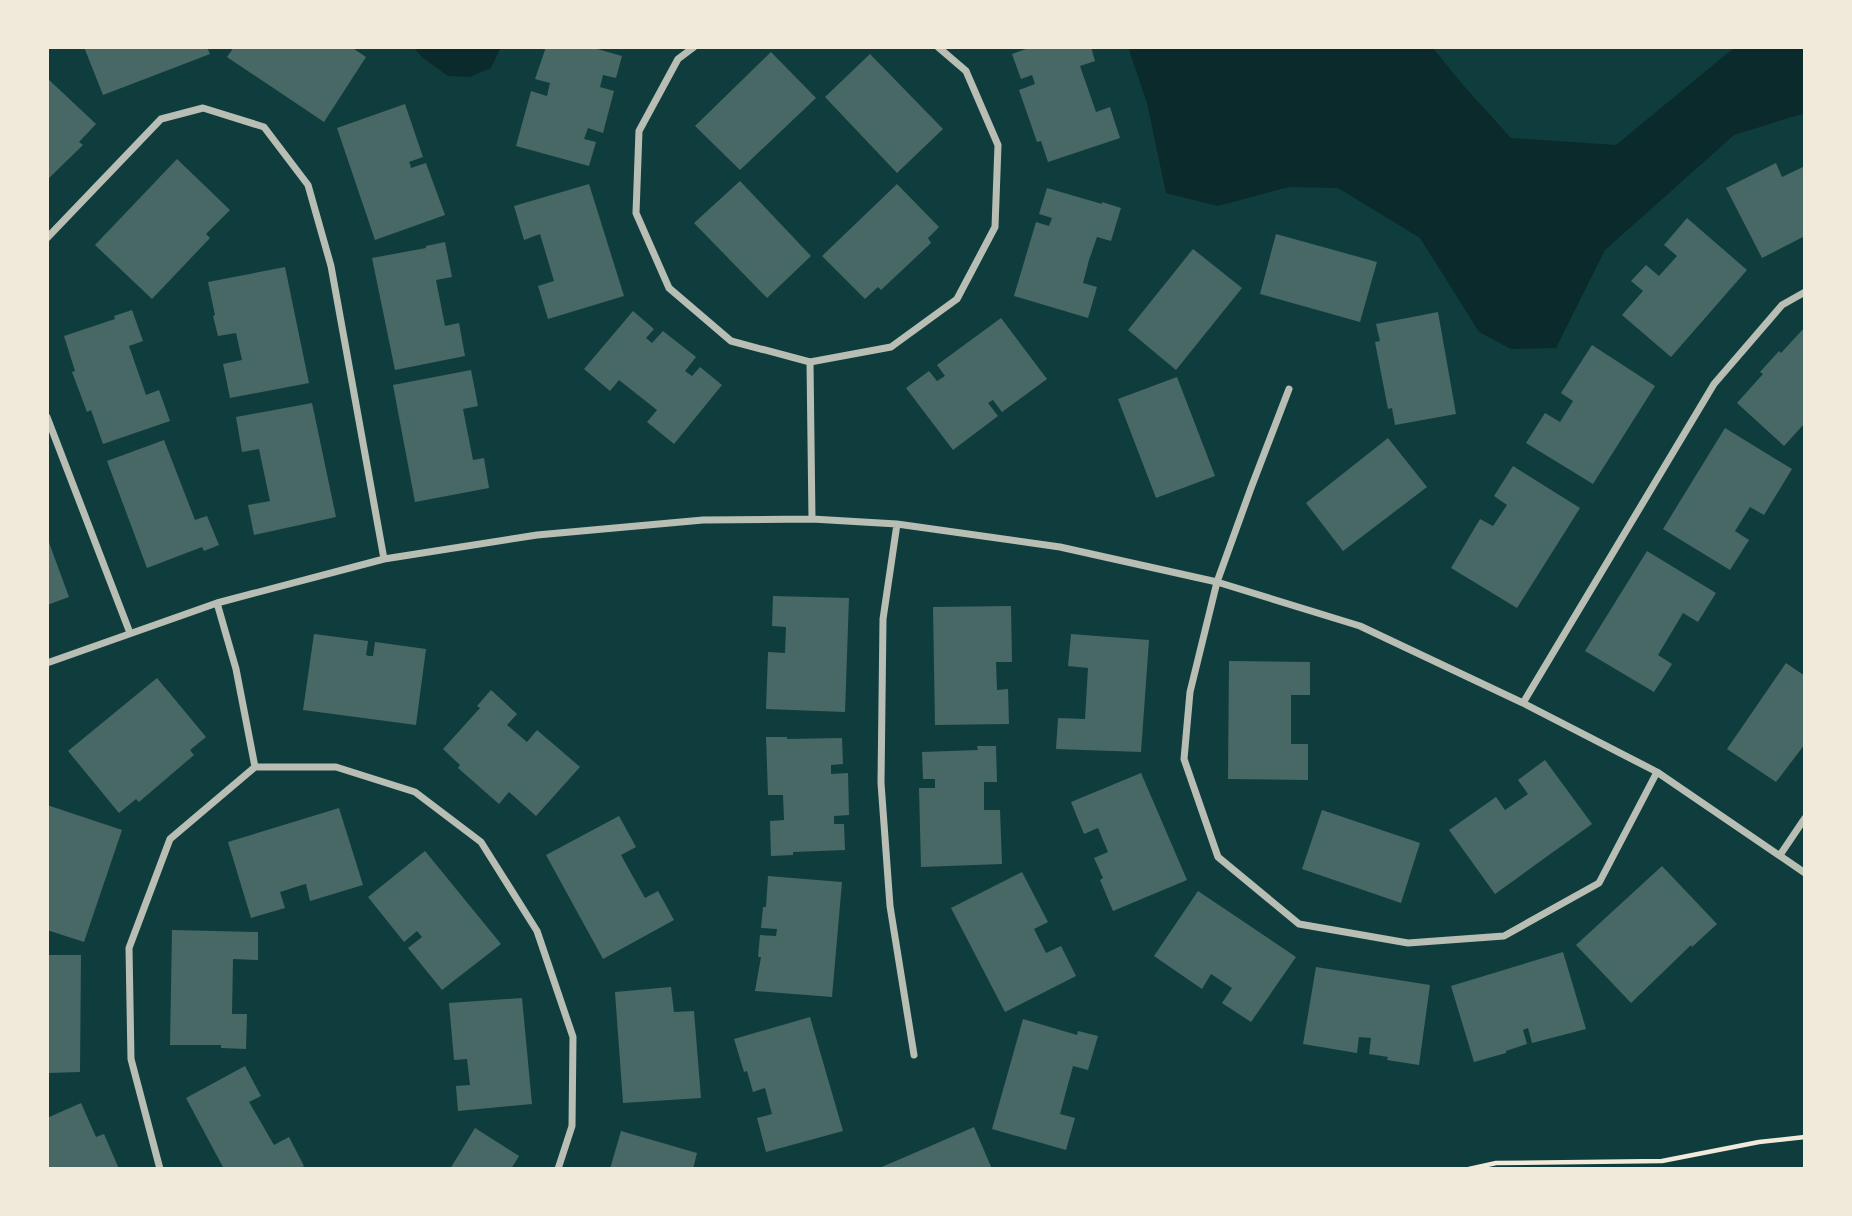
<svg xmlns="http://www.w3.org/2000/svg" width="1852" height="1216" font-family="Inter,sans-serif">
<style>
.water{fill:#0a2a2b}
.building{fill:#486865}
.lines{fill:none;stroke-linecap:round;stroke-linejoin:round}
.path{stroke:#f1e9da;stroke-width:4.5}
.minor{stroke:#b8beb3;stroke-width:7}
</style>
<rect width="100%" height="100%" fill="#0f3d3e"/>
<!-- water -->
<path class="water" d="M413,47h88l-10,21 -21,9 -22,-1 -25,-18z
M1128,47h304l31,38 48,53 105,7 119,-98h70v66l-71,22 -129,115 -49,98 -45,1 -32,-17 -59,-94 -82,-50 -49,-1 -71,19 -52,-13 -19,-90z"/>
<!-- building -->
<path class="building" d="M84,47h123l3,7 -107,41z
M234,47h117l15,10 -42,65 -97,-65z
M546,47h44l32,9 -6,22 -13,-3 -3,12 14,4 -11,42 -15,-5 -4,11 12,3 -7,24 -73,-20 15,-55 16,5 3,-13 -15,-4z
M1032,47h59l4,14 -15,5 16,46 14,-5 10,31 -72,24 -7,-21 -4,1 -18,-52 16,-6 -3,-9 -11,4 -9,-25z
M771,52l45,46 -76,72 -45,-44z
M870,54l73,75 -46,44 -72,-76z
M47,78l49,46 -17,18 4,3 -36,35z
M405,104l18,53 -14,5 1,2 1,4 15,-5 19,52 -70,25 -38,-112z
M177,159l53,51 -24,24 4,4 -58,61 -57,-54z
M1776,163l6,14 23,-11v70l-43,22 -36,-70z
M740,181l71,75 -44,42 -73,-75z
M589,184l35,112 -76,23 -10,-33 16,-5 -14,-47 -16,6 -10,-34z
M897,184l42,43 -11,11 3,5 -50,47 -3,-3 -13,12 -43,-43z
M1047,188l55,16v-2l19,6 -10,33 -14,-4 -8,23 -6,23 14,4 -9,31 -74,-22 22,-74 13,4 3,-8 -13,-4z
M1687,218l60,52 -76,87 -49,-42 21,-24 -12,-10 15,-16 13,11 18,-20 -13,-11z
M1276,234l101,28 -17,60 -100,-28z
M445,242l7,35 -16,3 9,46 14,-3 6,33 -70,14 -23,-112 54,-10v-2z
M1193,249l49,39 -66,82 -48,-40z
M285,267l24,116 -79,15 -7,-34 19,-4 -6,-27 -18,3 -5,-20 2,-1 -7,-33z
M132,310l11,31 -14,5 17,49 13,-5 11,31 -67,23 -12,-34 -4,2 -15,-40 3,-1 -11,-35 51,-17 -1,-3z
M633,311l21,18 -8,9 6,5 11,-12 33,26 -11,14 7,5 8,-9 22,18 -48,59 -27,-22 10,-12 -38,-30 -9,11 -26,-22z
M1438,312l18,102 -61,11 -3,-17 -4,1 -13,-67 5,-1 -4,-17z
M1001,318l46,61 -45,33 -9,-12 -5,3 10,13 -45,34 -47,-62 23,-17 8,10 8,-5 -8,-11z
M1805,327v96l-21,23 -47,-43 26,-29 -3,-2 19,-21 2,2z
M1592,345l63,41 -62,98 -67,-41 19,-30 15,9 13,-21 -12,-8z
M471,370l7,36 -15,3 10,51 11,-2 5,30 -74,14 -22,-117z
M1177,377l38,99 -59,22 -38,-99z
M312,403l24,114 -82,18 -6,-30 22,-4 -11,-52 -17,3 -6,-35z
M1725,428l67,41 -28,46 -14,-8 -15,24 14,9 -19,30 -67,-41z
M1388,438l39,49 -84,64 -37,-48z
M164,440l31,80 12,-4 12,29 -15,6 -2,-4 -55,21 -40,-107z
M1513,466l67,42 -63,100 -66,-40 29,-49 13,7 14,-21 -13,-9z
M47,537l22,60 -22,8z
M1647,551l69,42 -18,29 -15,-9 -25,42 14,9 -18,28 -69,-41z
M773,596l76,2 -4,114 -79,-3 2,-57 17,1 1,-26 -14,-1z
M1011,606l1,56h-16l1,28 11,-1 1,35 -74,1 -2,-118z
M314,634l54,7 -2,14 3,1h4l2,-14 51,7 -10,76 -113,-15z
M1071,634l78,6 -8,112 -85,-3 2,-31 27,1 3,-51 -20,-2z
M1229,661l81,1v33h-19v49h17v36l-80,-1z
M1786,663l19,13v68l-29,38 -49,-33z
M157,678l49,59 -16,13 4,5 -55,47 -3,-3 -17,14 -51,-62z
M491,690l26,24 -10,11 20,17 10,-12 43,37 -44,49 -27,-24 -10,12 -41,-36 2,-3 -17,-16 37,-41 -3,-2z
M766,737h21v2l55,-1 1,26 -12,1v9l17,-1 1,42 -15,1v8h10l1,26 -52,2v3l-22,1 -1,-35 14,-1 -1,-25h-15z
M977,746h19l1,36h-13v28h16l2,54 -81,3 -2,-79h16v-9h-12l-1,-27 56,-2z
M1545,760l47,64 -97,70 -46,-64 47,-33 9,13 23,-16 -10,-14z
M1141,773l46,107 -74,31 -13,-31 3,-2 -9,-20 14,-6 -10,-24 -14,6 -13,-32z
M47,805l75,25 -38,112 -37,-12z
M339,808l24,77 -53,16 -4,-17 -4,1 -22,7 5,16 -34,10 -23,-76z
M1322,810l98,33 -19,60 -99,-34z
M619,816l17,31 -15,8 11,20 13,23 13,-7 16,29 -71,39 -57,-104z
M425,851l76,93 -59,46 -34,-42 14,-11 -5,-6 -13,11 -36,-45z
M1662,866l55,58 -25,23 -1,-2 -60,58 -55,-58z
M1022,872l26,50 -14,7 12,24 15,-7 15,30 -71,36 -54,-104z
M768,876l74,6 -10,115 -77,-6 6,-34h-3l2,-22 16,1 1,-7 -16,-1 2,-21h3z
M1198,891l98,66 -45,65 -29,-19 10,-15 -21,-14 -9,15 -48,-33z
M172,930l86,2v28l-25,-1 -1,55h15l-1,35 -25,-1v-3h-51z
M1563,952l23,77 -54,14 -4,-15 -5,2 4,14 -21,7v2l-32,9 -23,-76z
M47,955h34l-1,117 -33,1z
M1316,967l114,18 -11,80 -32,-5 1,-3 -19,-3 2,-16 -12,-1 -2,16 -54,-9z
M671,987l3,25 20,-1 7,87 -78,5 -8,-111z
M522,998l10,106 -74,7 -2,-25 14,-1 -3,-26 -13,1 -5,-57z
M810,1017l33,114 -77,21 -9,-34 15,-4 -7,-26 -12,4 -6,-21 -3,1 -10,-33z
M1023,1019l54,16 1,-4 20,5 -10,34 -15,-4 -13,48 15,4 -9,32 -74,-21z
M245,1066l16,30 -12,6 25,43 15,-8 15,29 -5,3h-75l-38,-71z
M81,1103l15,34 8,-3 15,35h-69l-3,-7v-44z
M974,1127l18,42h-115l42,-18z
M475,1128l44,28 -8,13h-61z
M621,1131l76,22 -4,16h-83z"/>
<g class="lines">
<!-- path -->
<path class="path" d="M1469,1169l27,-6 166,-2 97,-19 46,-5"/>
<!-- minor -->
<path class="minor" d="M694,47l-16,12 -39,72 -3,82 33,75 62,53 79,21 81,-15 66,-48 38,-72 3,-82 -32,-74 -28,-24
M47,238l114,-119 42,-11 61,19 44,58 23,81 53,293
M810,362l2,157
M1289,389l-38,99 -34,94 -27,110 -6,67 34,98 81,67 109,19 96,-7 95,-53 58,-111
M47,417l83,216
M897,524l-14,95 -2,164 9,123 24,149
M217,603l19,66 19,98
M47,663l170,-60 167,-44 153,-24 166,-15 109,-1 85,5 163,23 157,35 143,44 163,77 134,69 148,101
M1523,703l191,-319 68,-79 23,-13
M1780,855l25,-37
M160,1169l-29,-110 -2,-111 41,-109 85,-72h81l79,25 66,50 56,89 36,106 -1,89 -14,43"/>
</g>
<!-- border -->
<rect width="1852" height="1216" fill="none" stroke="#f1e9da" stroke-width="98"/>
</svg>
